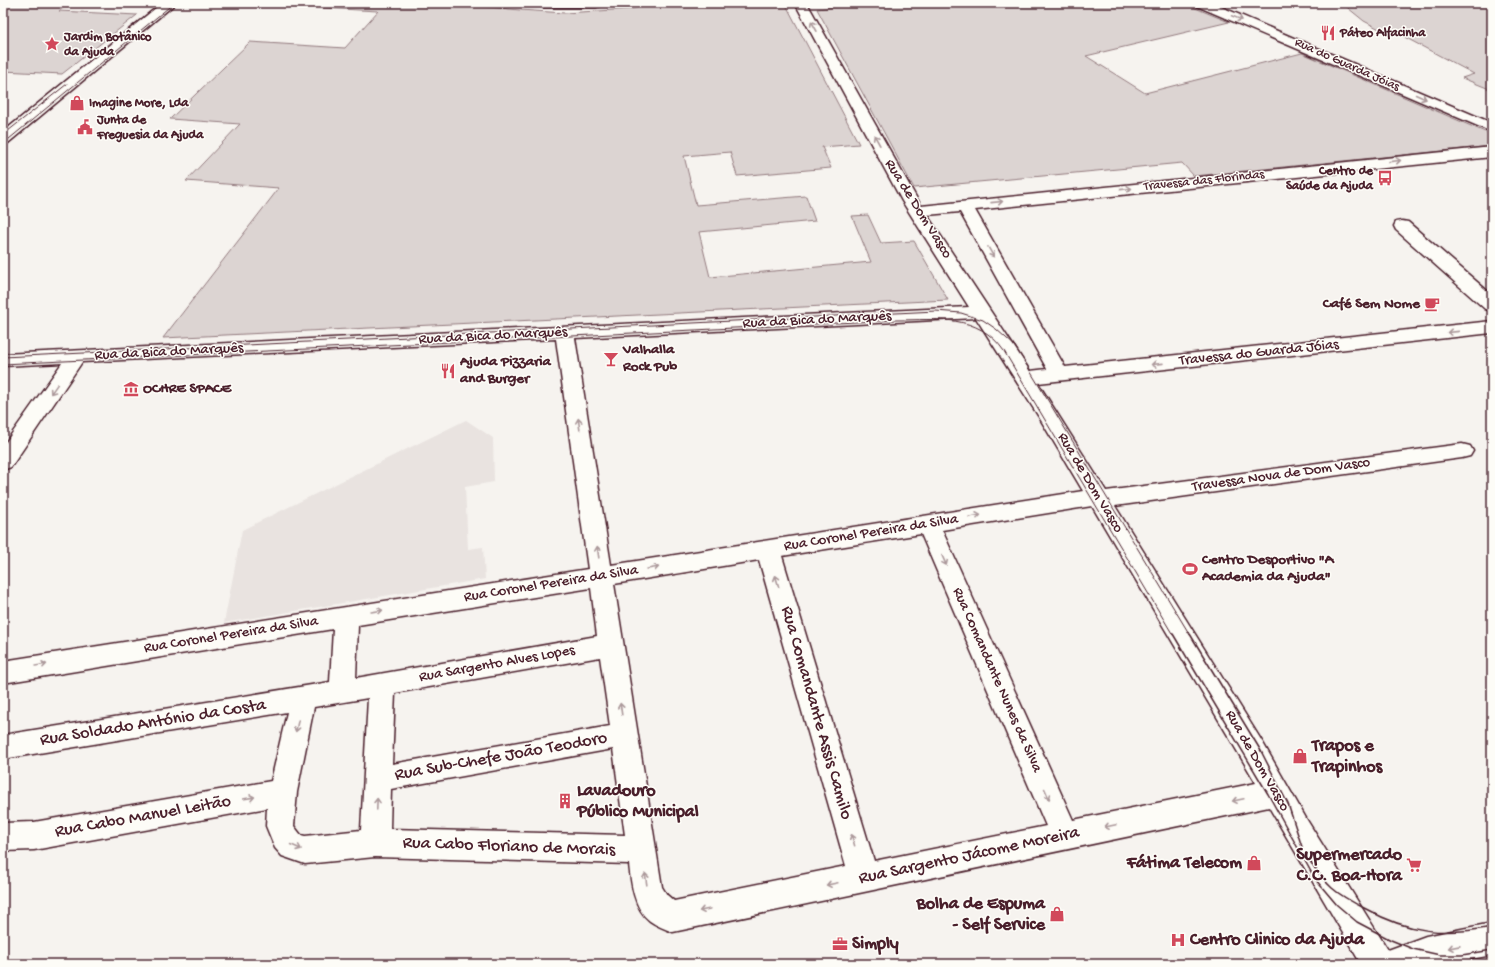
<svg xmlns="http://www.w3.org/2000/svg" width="1495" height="967" font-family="'Gochi Hand',sans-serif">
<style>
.built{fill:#e9e3e0}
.green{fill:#dcd4d2;stroke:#937a7e}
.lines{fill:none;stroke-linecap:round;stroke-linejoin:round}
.minor-casing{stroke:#4a1f2b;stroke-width:3}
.minor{fill:#fdfcf7;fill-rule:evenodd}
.tram-far1{stroke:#4a1f2b;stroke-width:1}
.tram{stroke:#4a1f2b;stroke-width:1.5}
.oneway{stroke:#ac999b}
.labels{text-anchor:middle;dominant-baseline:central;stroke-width:3;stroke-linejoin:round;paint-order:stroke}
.far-poi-label{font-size:13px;font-weight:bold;fill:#4a1f2b;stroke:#fdfcf7;text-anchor:start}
.far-street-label{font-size:13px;fill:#4a1f2b;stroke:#fdfcf7}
.street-label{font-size:15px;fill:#4a1f2b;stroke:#fdfcf7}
.poi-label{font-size:15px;font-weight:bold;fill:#4a1f2b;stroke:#fdfcf7;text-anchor:start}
.near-street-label{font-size:18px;fill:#4a1f2b;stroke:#fdfcf7}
.near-poi-label{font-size:18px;font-weight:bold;fill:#4a1f2b;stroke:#fdfcf7;text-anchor:start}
</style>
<rect width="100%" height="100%" fill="#f6f3ef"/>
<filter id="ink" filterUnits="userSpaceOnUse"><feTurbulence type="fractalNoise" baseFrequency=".025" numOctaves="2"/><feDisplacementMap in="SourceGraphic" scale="8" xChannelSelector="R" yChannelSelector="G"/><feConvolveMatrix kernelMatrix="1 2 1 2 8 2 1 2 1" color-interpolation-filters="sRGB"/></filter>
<g filter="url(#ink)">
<!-- built -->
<path class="built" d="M466,420l27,18 1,44 -29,5 3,62 15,-2 2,32 -261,44 18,-93z"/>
<!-- green -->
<path class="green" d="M3,3h66l-10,8 78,4 -75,59 -59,-3z
M230,3h216l74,7 44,3 67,-4 27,-6h127l74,141 -37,3 9,21 -94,8 -7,-24 -46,4 12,49 110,-9 9,25 -116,11 11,45 161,-15 -19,-46 16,-1 13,28 33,-2 34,59 -785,38 116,-150 -93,-7 54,-57 -70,-5 80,-77 95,6 33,-37z
M871,3h312l46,19 -143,34 59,37 157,-40 190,82v11l-298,30 -12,-13 -268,25 -97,-179z
M1330,3h162v87l-30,-12 12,-4 -79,-42 -8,1 -23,-12 -21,-17 -10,1z"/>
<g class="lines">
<!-- minor casing -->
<g class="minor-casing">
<path id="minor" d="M162,3h14l-168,140 -5,2v-13z
M538,3h64l-2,3 -4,1h-52l-4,-1z
M795,3h12l114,203 571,-59v10l-517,53 90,157 427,-46v12l-454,50 68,108 356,-47 8,2 3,5 -3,5 -8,2 -347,48 148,237 44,77 81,130 38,-14 66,-13v32l-47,9h-84l-92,-157 -596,125c-8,-3 -16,-6 -23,-11 -16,-12 -19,-38 -21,-57l-254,-7 -70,7 -23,-8 -7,-8 -9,-22 1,-18 -233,42 -31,1v-28l31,-1 237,-41 16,-69 -284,47v-24l327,-53 3,-53 -330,54v-22l585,-92 -32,-230 -474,23 -71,105 -8,3v-24l59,-83 -59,3v-12l966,-47 -67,-106zM960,212l87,157 -17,2 -103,-156zM976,318l63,99 44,74 -472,74 -36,-227zM1092,506l151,255 13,22 -183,37 -131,-290zM921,534l125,292 -172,35 -92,-305zM759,560l87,306 -172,35 -7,-6 -5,-8 -48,-303zM591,588l6,48 -241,42 2,-53zM600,657l10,69 -218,38 3,-71zM368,698l-7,132 -56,6 -4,-1 -7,-9 3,-34 17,-85zM613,749l12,86 -235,-6 1,-40z
M1195,3h17l280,120v9l-295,-126z
M1402,221l6,1 84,73v16l-7,-2 -89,-79 -2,-4 2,-4z"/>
</g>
<!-- minor -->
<use href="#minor" class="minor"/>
<!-- tram-far1 -->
<path class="tram-far1" d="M3,135l64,-51
M3,144l171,-141
M3,357l933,-46 25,2 22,7 13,9 19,17 175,289
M3,364l894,-44c40,0 81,-7 107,31l169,284"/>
<!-- tram -->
<path class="tram" d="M1173,634l95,160 47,85 22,26 20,17 34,18 22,9 27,6h22l30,-5
M1190,634l71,117 27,53 14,43
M1309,860c7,10 14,20 23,28 10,9 22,15 34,21 43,24 78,27 126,18"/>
</g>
<!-- one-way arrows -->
<defs><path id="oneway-shaft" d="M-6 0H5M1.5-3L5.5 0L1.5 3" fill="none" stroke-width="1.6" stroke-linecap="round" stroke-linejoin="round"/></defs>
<g class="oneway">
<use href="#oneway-shaft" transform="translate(1237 18) rotate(22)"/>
<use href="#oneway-shaft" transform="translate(814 26) rotate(-119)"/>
<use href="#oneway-shaft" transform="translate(1421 97) rotate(24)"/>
<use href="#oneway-shaft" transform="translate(877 140) rotate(-119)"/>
<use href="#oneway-shaft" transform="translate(1395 161) rotate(-6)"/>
<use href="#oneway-shaft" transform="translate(1126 189) rotate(-6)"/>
<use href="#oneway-shaft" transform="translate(997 202) rotate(-6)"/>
<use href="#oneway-shaft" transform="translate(991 252) rotate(60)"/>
<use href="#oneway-shaft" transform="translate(1453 332) rotate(174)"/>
<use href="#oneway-shaft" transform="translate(1157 364) rotate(174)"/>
<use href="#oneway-shaft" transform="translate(54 389) rotate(125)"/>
<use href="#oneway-shaft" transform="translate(579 424) rotate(-98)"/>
<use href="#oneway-shaft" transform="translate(975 516) rotate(-9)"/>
<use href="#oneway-shaft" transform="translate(598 552) rotate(-98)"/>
<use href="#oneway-shaft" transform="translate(944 560) rotate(66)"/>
<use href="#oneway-shaft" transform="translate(653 568) rotate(-9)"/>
<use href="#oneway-shaft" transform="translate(777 581) rotate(-106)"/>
<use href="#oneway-shaft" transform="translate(377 611) rotate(-9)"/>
<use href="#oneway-shaft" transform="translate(41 665) rotate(-9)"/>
<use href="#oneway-shaft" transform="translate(621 709) rotate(-98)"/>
<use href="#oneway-shaft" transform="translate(297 726) rotate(102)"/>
<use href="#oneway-shaft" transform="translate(1047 794) rotate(66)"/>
<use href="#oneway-shaft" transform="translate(249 798) rotate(-10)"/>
<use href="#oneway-shaft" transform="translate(1238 800) rotate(168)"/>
<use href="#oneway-shaft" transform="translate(377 804) rotate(-88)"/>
<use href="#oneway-shaft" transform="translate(1110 826) rotate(168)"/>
<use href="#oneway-shaft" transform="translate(853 840) rotate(-106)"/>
<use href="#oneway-shaft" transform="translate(296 847) rotate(24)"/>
<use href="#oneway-shaft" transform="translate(646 879) rotate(-98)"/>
<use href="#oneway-shaft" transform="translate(832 884) rotate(168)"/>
<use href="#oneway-shaft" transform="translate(705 910) rotate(168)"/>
<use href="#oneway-shaft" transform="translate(1454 947) rotate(169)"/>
</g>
</g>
<!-- icons -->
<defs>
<g id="restaurant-bare" transform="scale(1.2)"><path d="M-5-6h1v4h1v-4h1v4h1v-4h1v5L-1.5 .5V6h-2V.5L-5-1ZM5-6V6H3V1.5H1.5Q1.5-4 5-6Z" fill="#d1495b" stroke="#fdfcf7" stroke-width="2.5" paint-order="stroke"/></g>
<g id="sight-bare" transform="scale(1.2)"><path d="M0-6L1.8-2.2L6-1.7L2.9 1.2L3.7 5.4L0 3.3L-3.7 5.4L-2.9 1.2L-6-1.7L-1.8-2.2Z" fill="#d1495b" stroke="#fdfcf7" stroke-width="2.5" paint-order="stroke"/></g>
<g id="shop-bare" transform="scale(1.2)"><path d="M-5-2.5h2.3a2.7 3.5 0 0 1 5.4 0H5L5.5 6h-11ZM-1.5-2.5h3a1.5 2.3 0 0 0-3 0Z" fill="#d1495b" stroke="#fdfcf7" stroke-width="2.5" paint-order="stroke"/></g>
<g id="civic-bare" transform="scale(1.2)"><path d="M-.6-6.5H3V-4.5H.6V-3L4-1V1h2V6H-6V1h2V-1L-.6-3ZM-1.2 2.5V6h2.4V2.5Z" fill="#d1495b" stroke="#fdfcf7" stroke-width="2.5" paint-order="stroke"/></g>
<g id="bus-bare" transform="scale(1.2)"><path d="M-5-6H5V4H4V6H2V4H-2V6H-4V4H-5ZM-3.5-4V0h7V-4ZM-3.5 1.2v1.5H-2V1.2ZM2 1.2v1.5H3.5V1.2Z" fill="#d1495b" stroke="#fdfcf7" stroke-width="2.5" paint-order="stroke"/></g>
<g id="cafe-bare" transform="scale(1.2)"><path d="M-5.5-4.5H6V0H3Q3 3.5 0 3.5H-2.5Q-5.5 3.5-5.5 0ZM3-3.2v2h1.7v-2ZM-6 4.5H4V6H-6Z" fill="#d1495b" stroke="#fdfcf7" stroke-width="2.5" paint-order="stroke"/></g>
<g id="bar-bare" transform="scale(1.2)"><path d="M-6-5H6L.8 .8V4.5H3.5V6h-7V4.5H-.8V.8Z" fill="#d1495b" stroke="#fdfcf7" stroke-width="2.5" paint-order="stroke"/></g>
<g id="museum-bare" transform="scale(1.2)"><path d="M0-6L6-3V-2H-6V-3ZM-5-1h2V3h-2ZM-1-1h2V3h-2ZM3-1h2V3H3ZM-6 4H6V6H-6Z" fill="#d1495b" stroke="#fdfcf7" stroke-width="2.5" paint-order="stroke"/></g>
<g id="stadium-bare" transform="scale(1.2)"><path d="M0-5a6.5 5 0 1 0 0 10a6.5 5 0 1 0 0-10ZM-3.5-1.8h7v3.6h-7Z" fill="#d1495b" stroke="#fdfcf7" stroke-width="2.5" paint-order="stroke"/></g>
<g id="building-bare" transform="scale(1.2)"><path d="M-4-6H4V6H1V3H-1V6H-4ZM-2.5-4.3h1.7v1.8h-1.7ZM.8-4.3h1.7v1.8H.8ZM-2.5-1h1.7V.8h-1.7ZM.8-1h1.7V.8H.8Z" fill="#d1495b" stroke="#fdfcf7" stroke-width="2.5" paint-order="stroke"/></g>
<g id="supermarket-bare" transform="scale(1.2)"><path d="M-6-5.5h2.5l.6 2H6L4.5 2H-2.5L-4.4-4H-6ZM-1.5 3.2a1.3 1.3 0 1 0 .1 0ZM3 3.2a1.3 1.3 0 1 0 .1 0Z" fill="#d1495b" stroke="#fdfcf7" stroke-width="2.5" paint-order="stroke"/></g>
<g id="hospital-bare" transform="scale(1.2)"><path d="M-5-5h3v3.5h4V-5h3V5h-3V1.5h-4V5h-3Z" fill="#d1495b" stroke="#fdfcf7" stroke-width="2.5" paint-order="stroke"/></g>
<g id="office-bare" transform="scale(1.2)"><path d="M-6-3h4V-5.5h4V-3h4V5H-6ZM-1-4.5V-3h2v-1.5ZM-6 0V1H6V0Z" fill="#d1495b" stroke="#fdfcf7" stroke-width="2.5" paint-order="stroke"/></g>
</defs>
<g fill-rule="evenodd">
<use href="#restaurant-bare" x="1328" y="33"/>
<use href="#sight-bare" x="52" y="44"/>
<use href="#shop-bare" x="77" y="103"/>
<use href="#civic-bare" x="85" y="127"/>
<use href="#bus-bare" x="1385" y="178"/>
<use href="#cafe-bare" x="1432" y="304"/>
<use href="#bar-bare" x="611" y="359"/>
<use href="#restaurant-bare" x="448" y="371"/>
<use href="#museum-bare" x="131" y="389"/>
<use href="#stadium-bare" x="1190" y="569"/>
<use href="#shop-bare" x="1300" y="756"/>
<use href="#building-bare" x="565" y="801"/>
<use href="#shop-bare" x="1254" y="863"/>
<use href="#supermarket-bare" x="1414" y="865"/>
<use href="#shop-bare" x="1057" y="914"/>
<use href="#hospital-bare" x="1178" y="940"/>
<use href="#office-bare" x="840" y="944"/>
</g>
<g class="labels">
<!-- far-poi labels -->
<g class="far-poi-label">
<text x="1340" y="33">Páteo Alfacinha</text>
<text x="64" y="37">Jardim Botânico<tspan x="64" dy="15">da Ajuda</tspan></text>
<text x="89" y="103">Imagine More, Lda</text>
<text x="97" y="120">Junta de<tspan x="97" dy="15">Freguesia da Ajuda</tspan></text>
<text x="1373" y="171" text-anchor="end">Centro de<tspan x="1373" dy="15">Saúde da Ajuda</tspan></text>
</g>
<!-- far-street labels -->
<g class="far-street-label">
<text transform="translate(1347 65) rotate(24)">Rua do Guarda Jóias</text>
<text transform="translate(1204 181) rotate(-6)">Travessa das Florindas</text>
</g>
<!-- street labels -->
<g class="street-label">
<text transform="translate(918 209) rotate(58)">Rua de Dom Vasco</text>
<text transform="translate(817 320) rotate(-3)">Rua da Bica do Marquês</text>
<text transform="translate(493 336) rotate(-3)">Rua da Bica do Marquês</text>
<text transform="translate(169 352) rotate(-3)">Rua da Bica do Marquês</text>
<text transform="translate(1259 353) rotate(-6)">Travessa do Guarda Jóias</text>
<text transform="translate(1281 475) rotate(-8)">Travessa Nova de Dom Vasco</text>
<text transform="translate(1090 483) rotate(59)">Rua de Dom Vasco</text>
<text transform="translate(871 533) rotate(-9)">Rua Coronel Pereira da Silva</text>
<text transform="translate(551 584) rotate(-9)">Rua Coronel Pereira da Silva</text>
<text transform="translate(231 635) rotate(-9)">Rua Coronel Pereira da Silva</text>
<text transform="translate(497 664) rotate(-10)">Rua Sargento Alves Lopes</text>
<text transform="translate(997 680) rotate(66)">Rua Comandante Nunes da Silva</text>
<text transform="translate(1257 761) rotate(60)">Rua de Dom Vasco</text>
</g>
<!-- poi labels -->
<g class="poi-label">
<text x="1420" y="304" text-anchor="end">Café Sem Nome</text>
<text x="623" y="350">Valhalla<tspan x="623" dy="17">Rock Pub</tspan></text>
<text x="460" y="362">Ajuda Pizzaria<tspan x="460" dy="17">and Burger</tspan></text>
<text x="143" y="389">OCHRE SPACE</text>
<text x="1202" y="560">Centro Desportivo "A<tspan x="1202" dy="17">Academia da Ajuda"</tspan></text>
</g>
<!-- near-street labels -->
<g class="near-street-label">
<text transform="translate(816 713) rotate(74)">Rua Comandante Assis Camilo</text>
<text transform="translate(153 723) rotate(-9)">Rua Soldado António da Costa</text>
<text transform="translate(501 757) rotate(-10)">Rua Sub-Chefe João Teodoro</text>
<text transform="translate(143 817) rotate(-10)">Rua Cabo Manuel Leitão</text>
<text transform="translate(509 847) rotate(2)">Rua Cabo Floriano de Morais</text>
<text transform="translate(969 856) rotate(-12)">Rua Sargento Jácome Moreira</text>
</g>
<!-- near-poi labels -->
<g class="near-poi-label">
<text x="1312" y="746">Trapos e<tspan x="1312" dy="21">Trapinhos</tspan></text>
<text x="577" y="791">Lavadouro<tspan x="577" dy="21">Público Municipal</tspan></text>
<text x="1402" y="855" text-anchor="end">Supermercado<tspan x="1402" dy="21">C.C. Boa-Hora</tspan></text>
<text x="1242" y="863" text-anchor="end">Fátima Telecom</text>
<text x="1045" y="904" text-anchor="end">Bolha de Espuma<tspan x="1045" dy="21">- Self Service</tspan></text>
<text x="1190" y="940">Centro Clinico da Ajuda</text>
<text x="852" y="944">Simply</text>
</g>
</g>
<!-- margin -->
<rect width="1495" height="967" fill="none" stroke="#fdfcf7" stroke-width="16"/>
<rect x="8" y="8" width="1479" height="951" fill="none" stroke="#4a1f2b" stroke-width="1.5" filter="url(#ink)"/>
</svg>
